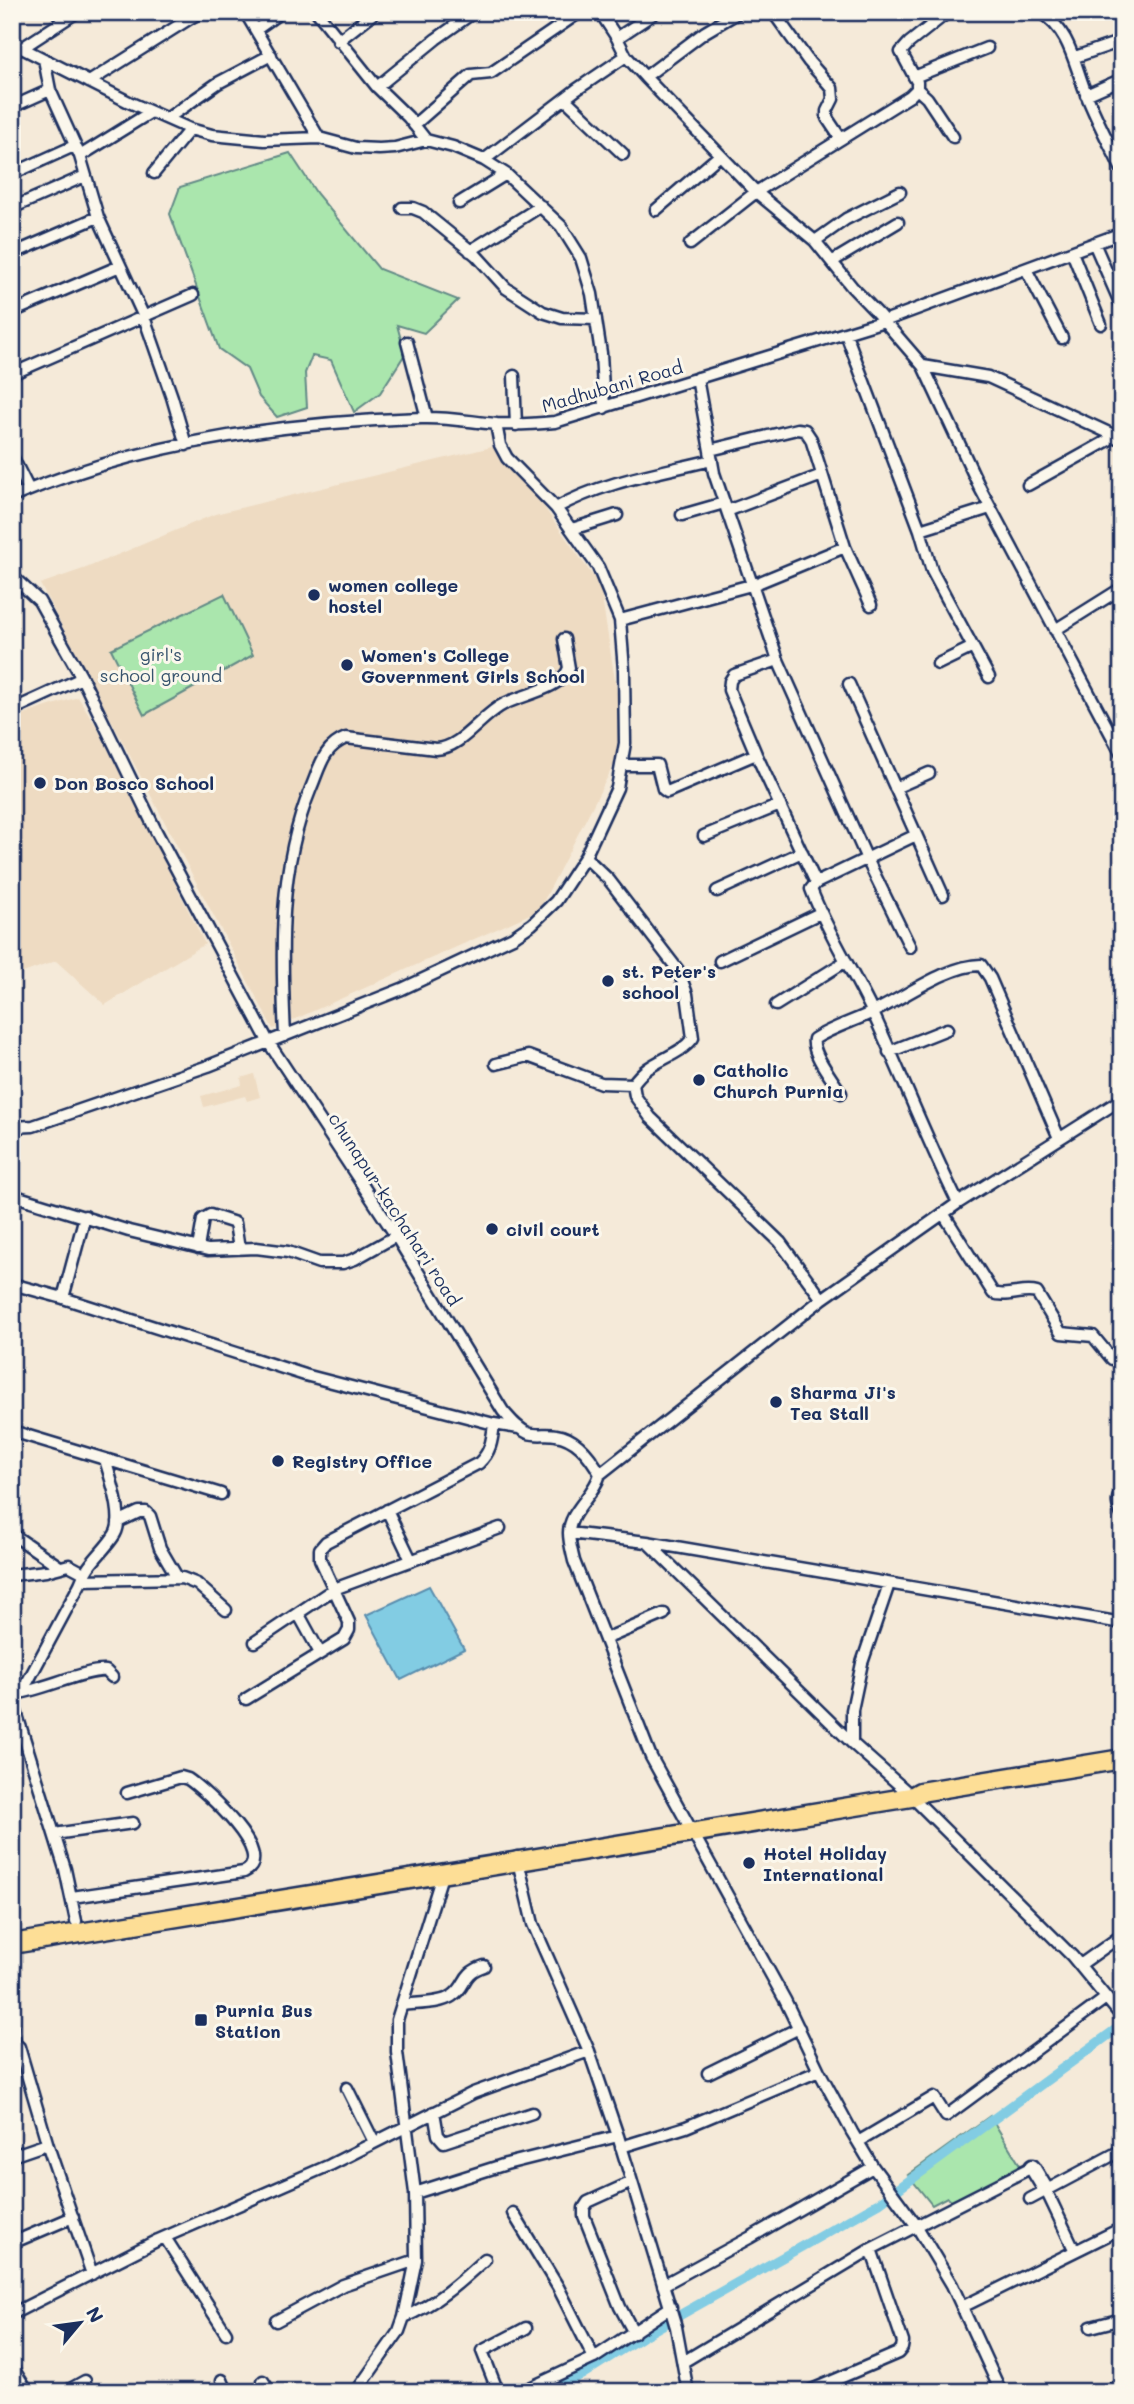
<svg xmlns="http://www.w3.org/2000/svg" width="1134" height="2404" font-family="Mali,sans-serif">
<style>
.built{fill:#eedbc2}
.green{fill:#aae6ad;stroke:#628a86;stroke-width:2}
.water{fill:#82cce3;stroke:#598dae;stroke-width:2}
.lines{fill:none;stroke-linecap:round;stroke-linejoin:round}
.canal{stroke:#82cce3;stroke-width:10}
.street-casing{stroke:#1b2f5e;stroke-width:15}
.secondary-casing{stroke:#1b2f5e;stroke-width:19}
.highway-casing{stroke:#1b2f5e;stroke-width:23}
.street{stroke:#fbf7ec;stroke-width:10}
.secondary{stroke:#fbf7ec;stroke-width:14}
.highway{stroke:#fdde96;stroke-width:18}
.poi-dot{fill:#1b2f5e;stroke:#fbf7ec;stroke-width:2.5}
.labels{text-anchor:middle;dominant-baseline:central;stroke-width:6;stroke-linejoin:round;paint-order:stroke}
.street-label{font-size:18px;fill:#1b2f5e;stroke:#fbf7ec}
.poi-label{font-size:18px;font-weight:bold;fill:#1b2f5e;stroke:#fbf7ec;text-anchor:start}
.park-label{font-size:18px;fill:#38546e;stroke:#fbf7ec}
</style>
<rect width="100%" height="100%" fill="#f5ead9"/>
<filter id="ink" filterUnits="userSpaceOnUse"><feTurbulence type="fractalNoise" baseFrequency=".0143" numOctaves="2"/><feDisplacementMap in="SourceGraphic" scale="14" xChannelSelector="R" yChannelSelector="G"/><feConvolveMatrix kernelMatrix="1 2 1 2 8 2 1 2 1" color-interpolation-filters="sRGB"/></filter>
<g filter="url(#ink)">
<!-- built -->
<path class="built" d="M500,445l100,141 25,157 -86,167 -266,119 -233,-445 46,-16 129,-54z
M78,697l19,30 108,217 -100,61 -49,-44 -44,16v-259z
M254,1074l6,23 -13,4 -2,-5 -41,11 -3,-11 41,-11 -1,-7z"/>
<!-- green -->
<path class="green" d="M290,153l27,41 62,75 79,31 -34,33 -27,-8 8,29 -25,39 -26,19 -23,-52 -19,-4 -7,17 2,34 -30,10 -18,-20 -12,-28 -28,-20 -49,-135 10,-27z
M224,594l29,61 -109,60 -33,-66z
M990,2116l30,49 -67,38 -6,-6 -15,8 -24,-30z"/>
<!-- water -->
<path class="water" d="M429,1586l35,63 -63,31 -35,-65z"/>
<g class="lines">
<!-- canal -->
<path class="canal" d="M541,2392l40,-17 60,-38 238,-134 243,-178"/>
<!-- street casing -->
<g class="street-casing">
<path id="street" d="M57,12l6,9
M245,12l74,126
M317,12l60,75 31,30 18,23 27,7 31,13 22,14 55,52 20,32 11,36 9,59 3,55
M600,12l17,26 9,18 19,21 111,115 59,49 37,46 27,28 44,51 57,122 142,267
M773,12l36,50 23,26 1,11 -6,12v7l14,21
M1040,12c31,19 34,53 47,84 10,25 23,49 35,74
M257,29l24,-17
M617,38l39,-26
M338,41l37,-29
M12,43l117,59 61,27 22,6 52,5 55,-2 37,10 23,1 16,-1 31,-8
M22,48l55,-36
M1075,57l47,-16
M44,59l6,31 30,66 18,61 46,100 28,80 14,48
M645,77l60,-45 34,-20
M914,77l73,-29
M89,82l111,-70
M377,87l59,-48 38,-27
M917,89l10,9 26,39
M1086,95l36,-16
M565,99l58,55
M12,107l38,-17
M168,118l50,-35 53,-28
M414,125l57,-50 20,-2 89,-61
M80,156l71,-44
M484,160l92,-70 50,-34
M154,173l36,-44
M12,174l62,-28
M459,203l47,-29
M12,208l73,-32
M402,208h11l10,4 53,43 30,33 37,24 19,6 34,1
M656,210l64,-55
M815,241l31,-22 54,-27
M1094,243l28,64
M690,244l66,-52 154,-96 7,-7v-7l-16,-30 8,-9 39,-31
M470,251l71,-45
M1072,252l29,72
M12,254l86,-37
M833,261l65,-39
M1026,269l36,69
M12,312l108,-46
M846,334l74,196 12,41 57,106
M407,342l20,76
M923,366l65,11 134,62
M12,374l181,-79
M514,376l2,49
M697,378l17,95 64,187 89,199 43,88
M710,450l87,-21 8,1 6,9 34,108 26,58
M12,456l17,34
M1028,485l88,-49
M12,497c129,-55 272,-75 410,-79 25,-1 50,4 75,6 19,1 38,0 58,-2l329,-101 238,-88
M556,508c48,-27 103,-35 156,-48
M727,511l95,-36
M682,515l42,-12
M572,529l45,-14
M920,530l70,-22
M12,576l27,25 43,77 74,153 113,212 127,193 107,175c8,9 15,18 25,22 9,3 19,0 28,2 21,3 35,22 44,39 -6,22 -31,37 -31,59 0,9 3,19 5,28l77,196 134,243 34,71 33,61 21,35 43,58 36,60 49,107
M620,620l135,-36 90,-37
M1055,630l67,-42
M778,660l-44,15 -4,6 -1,9 27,64 60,129
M938,664l35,-17
M849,684l94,211
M12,710l70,-32
M622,765h35l6,24 4,3 89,-38
M895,788l34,-15
M916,835l-100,48 -5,6c16,43 42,82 62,124 29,63 54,127 85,190
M704,836l76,-31
M585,857l24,23 69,90 9,24 6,44c-16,21 -44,21 -60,46l2,12 15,21 130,125 42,57
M717,891l85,-39
M720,961l100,-48
M776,1005l70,-44
M285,1036c-4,-84 -7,-168 26,-248 9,-21 12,-41 35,-50l90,11c26,-1 45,-34 68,-45 18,-9 59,-16 65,-36l-5,-29
M889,1052l58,-23
M496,1064l32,-8 73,27 32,1
M841,1093c-8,-13 -30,-40 -27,-54 19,-12 41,-18 61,-28 30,-14 73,-46 106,-46l9,13 69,160
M12,1127l21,-1 175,-60 194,-77 111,-52 19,-13 24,-23 29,-44 32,-69 8,-45 -1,-73 -4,-50 -22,-53 -42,-59 -49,-50 -7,-13 -4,-21
M12,1195l117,36 79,19 48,-2 32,4 31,11h24l12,-4 41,-23
M943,1213l50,80c14,5 29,-4 44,0l24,40 32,3 19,23
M198,1248l5,-29 7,-4 25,8 4,26
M12,1284l51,14 242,77 189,49 25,4
M63,1298l22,-82
M12,1431l209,63
M600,1474l222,-175 136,-96 164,-104
M1122,1491c-7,8 -4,16 0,24
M387,1510l24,50
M118,1522l21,-10h7l4,4 10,32 17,29
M569,1533l78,9 475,81
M12,1534l48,33
M647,1542l205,201 53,47 167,166 50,61
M12,1575l34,-4 23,-6 15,8
M82,1580l100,-2 15,6 29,26
M298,1613l22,40
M605,1639l59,-25
M255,1642l79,-53 166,-61
M18,1693c24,-3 68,-24 88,-22l6,6
M12,1699l16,-18 52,-97c7,-21 24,-32 35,-50 10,-17 -5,-56 -10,-75
M12,1699l53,170 11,52
M246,1699l98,-60 5,-9v-8l-29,-63v-10l6,-7 153,-79c12,-11 13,-23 15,-39
M852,1743v-33l10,-47 27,-79
M54,1834l79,-11
M517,1857l16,67 56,127 29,85 58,191 12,65
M72,1897l172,-25c35,-16 -40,-82 -56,-93l-7,-2 -54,16
M1080,1965l42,-30
M402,2005c15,-2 38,-1 50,-9 16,-10 8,-22 32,-30
M12,2020l3,23
M12,2041l7,6 30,102 43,125
M708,2073l91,-45
M347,2088l27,54
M434,2112l4,23 6,7 88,-29
M858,2142l76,-45 12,19 160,-118
M621,2147l65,-20 133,-56
M12,2156l35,-12
M632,2182l-44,20 -4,6v8l36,91 14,26
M1046,2190l29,61
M415,2193l91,-29 112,-28
M1030,2199l92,-49
M513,2213l45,74 36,71
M166,2239l60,94
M12,2243l61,-26
M663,2285l88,-48 122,-70
M962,2307l160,-79
M12,2314l146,-74 172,-75 143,-72 116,-42
M404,2317c32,-13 55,-34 81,-58
M276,2321l67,-36 73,-25
M1091,2327l31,-8
M683,2362l188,-113 161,-82
M12,2367l16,25
M222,2380l5,12
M263,2381l7,11
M117,2390l1,2
M65,2392l20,-11
M356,2392l43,-61 5,-14 12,-57 -1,-67 -18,-141v-32l46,-148
M498,2392l-16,-41 44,-23
M521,2392l73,-34 77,-51
M807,2392l91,-39 4,-5 1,-6 -32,-93
M1104,2392l18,-7"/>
</g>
<!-- secondary casing -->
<g class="secondary-casing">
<path id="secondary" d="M1032,2167l14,23"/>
</g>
<!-- highway casing -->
<g class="highway-casing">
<path id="highway" d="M12,1944l899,-147 9,-5 202,-33"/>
</g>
<!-- street -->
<use href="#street" class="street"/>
<!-- secondary -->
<use href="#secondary" class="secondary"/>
<!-- highway -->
<use href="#highway" class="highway"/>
</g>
</g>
<!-- markers -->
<g class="poi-dot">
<circle cx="314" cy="595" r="7"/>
<circle cx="347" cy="665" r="7"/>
<circle cx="40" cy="783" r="7"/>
<circle cx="608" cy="981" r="7"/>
<circle cx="699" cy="1080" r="7"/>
<circle cx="492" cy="1229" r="7"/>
<circle cx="776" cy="1402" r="7"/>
<circle cx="278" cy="1461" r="7"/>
<circle cx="749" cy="1863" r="7"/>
<rect x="194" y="2013" width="14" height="14" rx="3.5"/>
</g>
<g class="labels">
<!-- street labels -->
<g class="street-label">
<text transform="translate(612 386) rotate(-16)">Madhubani Road</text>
<text transform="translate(395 1209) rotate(57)">chunapur-kachahari road</text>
</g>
<!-- poi labels -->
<g class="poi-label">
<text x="328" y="585">women college<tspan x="328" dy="21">hostel</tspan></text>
<text x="361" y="655">Women's College<tspan x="361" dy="21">Government Girls School</tspan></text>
<text x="54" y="783">Don Bosco School</text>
<text x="622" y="971">st. Peter's<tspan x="622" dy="21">school</tspan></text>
<text x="713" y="1070">Catholic<tspan x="713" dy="21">Church Purnia</tspan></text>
<text x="506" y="1229">civil court</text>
<text x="790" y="1392">Sharma Ji's<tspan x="790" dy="21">Tea Stall</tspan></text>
<text x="292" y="1461">Registry Office</text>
<text x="763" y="1853">Hotel Holiday<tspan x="763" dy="21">International</tspan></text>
<text x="215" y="2010">Purnia Bus<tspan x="215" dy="21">Station</tspan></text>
</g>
<!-- park labels -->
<g class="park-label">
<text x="161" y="654">girl's<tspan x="161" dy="21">school ground</tspan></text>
</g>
</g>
<!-- margin -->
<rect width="1134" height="2404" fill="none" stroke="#fbf7ec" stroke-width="42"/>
<rect x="21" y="21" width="1092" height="2362" fill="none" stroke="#1b2f5e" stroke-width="2.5" filter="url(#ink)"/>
<!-- north arrow -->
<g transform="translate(80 2323) rotate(61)" stroke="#fbf7ec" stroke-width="5" paint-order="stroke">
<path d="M0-5L12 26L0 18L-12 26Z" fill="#1b2f5e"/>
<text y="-10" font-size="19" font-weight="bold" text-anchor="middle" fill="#1b2f5e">N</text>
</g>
</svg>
